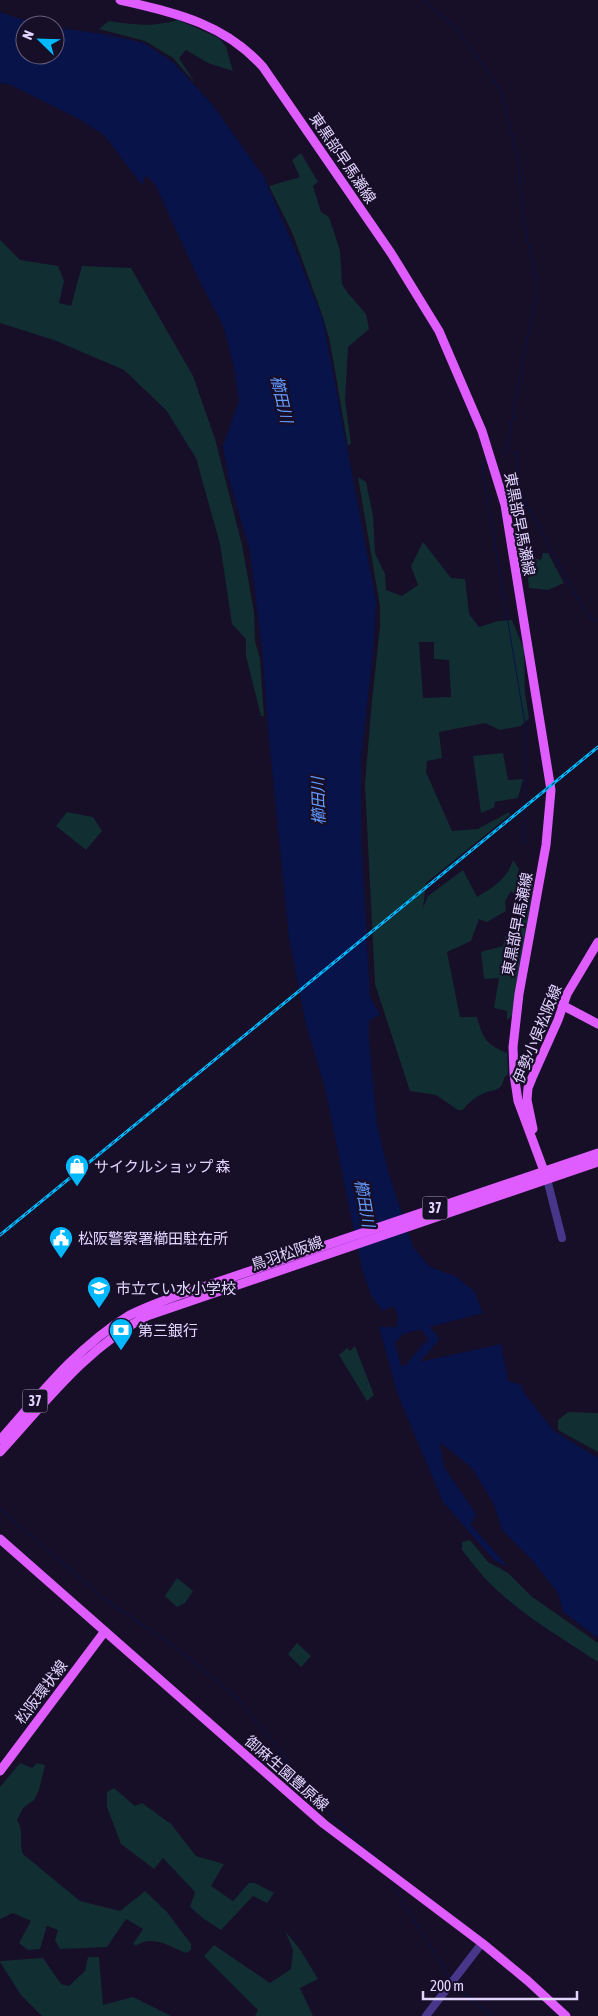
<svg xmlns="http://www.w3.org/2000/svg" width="598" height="2016" font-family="'Asap Condensed','Noto Sans JP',sans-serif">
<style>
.green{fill:#112e33;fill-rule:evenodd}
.water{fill:#071349}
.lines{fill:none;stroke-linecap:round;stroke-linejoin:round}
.stream{stroke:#071349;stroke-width:1}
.river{stroke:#071349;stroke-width:9}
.minor{stroke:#48368a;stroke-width:8}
.major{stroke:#df5dff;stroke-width:9}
.rail-casing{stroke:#02b9ff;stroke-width:3}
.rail{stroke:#170e28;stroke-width:1;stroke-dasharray:4;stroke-linecap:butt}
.labels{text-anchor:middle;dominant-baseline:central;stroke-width:4.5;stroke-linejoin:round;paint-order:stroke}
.shield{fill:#170e28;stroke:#a59abe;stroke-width:1}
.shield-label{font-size:14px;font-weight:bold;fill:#e2d6ff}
.street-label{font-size:15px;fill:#e2d6ff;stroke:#170e28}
.poi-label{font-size:15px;fill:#e2d6ff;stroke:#170e28;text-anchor:start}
.water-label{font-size:16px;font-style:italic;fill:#649cff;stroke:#170e28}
</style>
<rect width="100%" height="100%" fill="#170e28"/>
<!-- green -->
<path class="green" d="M178,20l41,18 7,9 7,24 -25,-8 -22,-13 -7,8 16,25 -22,-25 -28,-17 -46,-12 10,-8c24,4 45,6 69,-1z
M301,153l17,29 -5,4 8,26 8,5 6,18 5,16 2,33 5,8 19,22 3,15 -21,18 -3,54 6,42 -3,3 -18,-104 -7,-25 -31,-85 -23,-46 31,-9 -8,-17z
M0,240l20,20 38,6 6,15 -5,22 12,3 11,-40 49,2 62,108 22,63 27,106 12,67 1,29 5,18 4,57h-3l-15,-60v-17l-14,-15 -12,-80 -24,-86 -30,-48 -42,-40 -70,-30 -54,-17z
M358,477l8,5 7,34 2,37 10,21 1,16 16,6 16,-11 -7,-19 12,-24 28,36 14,1 4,35 10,13 19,-6 14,-1 12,29 1,44 4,25 -8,8 -21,4 -15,-7 -46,9 3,26 -15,3 -1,11 26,59 26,-2 31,-17 1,3 -84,68 -3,25 5,-12 35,-26 14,27c17,-10 30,-18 36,-37l6,9 -2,7 17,9 -22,131 -5,4v-9l-13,-3 5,-30 -15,1 -3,-27 22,-6 2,-10 12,1 9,-41 -9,1 -6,-6 -6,10 1,10 -19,11 -8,-3 -8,22 -24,11 13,65h17c6,22 9,27 30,36l1,21 -4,4c-2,14 -11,11 -22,16 -8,4 -14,9 -19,16h-5l-22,-15 -26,-4 -35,-107 -10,-200 7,-84 8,-73v-21zM419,642h15v17l15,1 2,37 -28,1z
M543,553h5l16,30 -16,7 -19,-2 -3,-27 4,-4 11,3z
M503,753l5,27 15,-1 -5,19 -24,4 1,5 -14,6 -8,-57z
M67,812l26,5 9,14 -16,19 -30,-24z
M355,1346l19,49 -7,6 -28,-46 8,-7 3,3z
M568,1412l30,1v39l-40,-22v-10z
M470,1540l18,22 20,11 23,23 67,47v19c-33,-22 -68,-42 -98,-69 -15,-13 -26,-28 -38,-43v-8z
M177,1578l16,13 -8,12 -8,4 -12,-11z
M297,1643l14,13 -10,11 -13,-13z
M20,1763l12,5 5,-5 8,2 -6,25 -5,10 -11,8 -6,12c8,12 1,21 6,34l57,47 40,10 25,-20 22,21 24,32v6l-5,3c-16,-7 -35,-19 -50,-7l-3,-2 10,-15 -17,-10 -19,28 -47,2 -5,-9 3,-10 -11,-4 -7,23 -12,1 -9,-7 12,-22 -18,-8 -13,6v-132z
M114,1788l21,18 7,-3 29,21 25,32 28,8 -13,22 22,15 16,-18h6l19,10 -7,10 -14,-7 -32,34 -17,-11 -14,-12 5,-15 -32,-34 -9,11 -33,-25 -14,-37v-15z
M285,1931l14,17 19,31 -18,9 13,28h-58l3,-6 -54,-54 10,-11 56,38 21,-14 2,-19z
M88,1957h11l4,48 30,-8 38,19h-129l-21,-21 -21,-33v-1l43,-3 18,26 8,2 16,-15z"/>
<!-- water -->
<path class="water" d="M0,12l39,13h-14v30h30v-28l53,8 36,8 30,20 37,40 53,74 32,74 27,69 53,281 -3,52 -12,105v79l9,160 10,18 -11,5v19l8,85 11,47 25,76 17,20 25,9 19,15 9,22 -80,21 -8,9 6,23 100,-22 7,37 13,4 3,8 30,38 44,27v180l-35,-26 -5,-19 -25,-32 -31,-31 -8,-26 -22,-36 -32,-26 4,25 32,47 -5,11 37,42 -14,-7 -51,-58 -45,-107 -19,-68h18l1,-12 -5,-9 -10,5 -11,-14 -10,-28 -37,-181 -20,-68 -16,-83 -21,-209 -6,-80 -12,-97 -22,-75 -5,-30 16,-45 -5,-34 -11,-42 -23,-43 -44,-96 -10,-11 -4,10 -38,-50 -25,-16 -68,-34 -11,-2z"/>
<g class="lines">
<!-- stream -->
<path class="stream" d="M423,0l34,29 43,61 18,67 6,68 12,53 1,13 -22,111 -8,49 -4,4
M514,452l2,-1 3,34 6,17 55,101 15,19
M487,461l-4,2 -1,4 44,263 -2,115
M0,1509l103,89 72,49 64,53 94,119 35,28 7,9
M392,1884l59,96
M454,1985l38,31"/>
<!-- river -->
<path class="river" d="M406,1371l28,-32 -15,-19"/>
<!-- minor -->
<path class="minor" d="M546,1175l16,63
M426,2016l56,-73"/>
<!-- major -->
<path class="major" d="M120,0c55,13 104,23 143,67l128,186 48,78 43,100 23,74 46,285 -5,55 -27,149 -6,53 1,27 4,27 26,70
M562,1005l36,19
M533,1129l-6,-29 1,-12 4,-10 26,-58 9,-26 31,-52
M0,1440c39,-44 77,-93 128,-124 19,-10 40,-17 60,-24l410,-139
M0,1452c45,-49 87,-105 147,-136l451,-154
M0,1539l324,285 158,119 46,38 38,35
M0,1771l105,-140"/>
<!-- rail casing -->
<g class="rail-casing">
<path id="rail" d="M0,1235l598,-488"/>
</g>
<!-- rail -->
<use href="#rail" class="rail"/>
</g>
<!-- icons -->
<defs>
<g id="shop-pin" transform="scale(1.25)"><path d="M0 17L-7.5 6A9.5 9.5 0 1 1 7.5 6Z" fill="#02b9ff" stroke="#170e28"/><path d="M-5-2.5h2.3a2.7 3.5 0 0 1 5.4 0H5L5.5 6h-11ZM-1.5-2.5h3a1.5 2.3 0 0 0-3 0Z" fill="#fff"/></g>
<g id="civic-pin" transform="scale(1.25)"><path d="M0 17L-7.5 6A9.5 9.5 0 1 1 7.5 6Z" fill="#02b9ff" stroke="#170e28"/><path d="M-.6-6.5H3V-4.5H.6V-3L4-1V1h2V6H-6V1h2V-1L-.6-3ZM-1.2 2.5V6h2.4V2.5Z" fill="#fff"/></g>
<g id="school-pin" transform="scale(1.25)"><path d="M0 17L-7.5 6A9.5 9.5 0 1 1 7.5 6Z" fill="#02b9ff" stroke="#170e28"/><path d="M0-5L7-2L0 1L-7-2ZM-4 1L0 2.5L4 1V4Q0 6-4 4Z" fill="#fff"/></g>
<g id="bank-pin" transform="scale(1.25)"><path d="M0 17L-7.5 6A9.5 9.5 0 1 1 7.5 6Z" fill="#02b9ff" stroke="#170e28"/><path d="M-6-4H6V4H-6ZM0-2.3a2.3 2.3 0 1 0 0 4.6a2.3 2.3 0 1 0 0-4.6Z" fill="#fff"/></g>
</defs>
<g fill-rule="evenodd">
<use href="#shop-pin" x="77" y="1166"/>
<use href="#civic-pin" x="61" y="1238"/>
<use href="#school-pin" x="99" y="1288"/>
<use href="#bank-pin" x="121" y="1330"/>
</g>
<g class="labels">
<!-- shield labels -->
<g class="shield">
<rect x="422.5" y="1196.5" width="25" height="23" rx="4"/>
<rect x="22.5" y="1389.5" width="25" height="23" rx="4"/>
</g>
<g class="shield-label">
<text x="435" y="1208">37</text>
<text x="35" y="1401">37</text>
</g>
<!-- street labels -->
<g class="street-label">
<text transform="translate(343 158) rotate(56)">東黒部早馬瀬線</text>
<text transform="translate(520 524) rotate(79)">東黒部早馬瀬線</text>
<text transform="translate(517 924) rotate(-79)">東黒部早馬瀬線</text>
<text transform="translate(537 1034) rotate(-68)">伊勢小俣松阪線</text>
<text transform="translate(287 1253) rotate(-19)">鳥羽松阪線</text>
<text transform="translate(41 1692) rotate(-53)">松阪環状線</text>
<text transform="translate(287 1773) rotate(41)">御麻生園豊原線</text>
</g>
<!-- poi labels -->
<g class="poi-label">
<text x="94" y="1166">サイクルショップ 森</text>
<text x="78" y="1238">松阪警察署櫛田駐在所</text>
<text x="116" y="1288">市立てい水小学校</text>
<text x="138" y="1330">第三銀行</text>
</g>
<!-- water labels -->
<g class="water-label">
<text transform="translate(282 399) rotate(77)">櫛田川</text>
<text transform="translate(318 801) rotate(-92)">櫛田川</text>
<text transform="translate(365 1203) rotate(80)">櫛田川</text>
</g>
</g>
<!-- north arrow -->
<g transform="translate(40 40) rotate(293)"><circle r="24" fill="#170e28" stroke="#685e7e"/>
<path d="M0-4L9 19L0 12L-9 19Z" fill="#02b9ff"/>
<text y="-8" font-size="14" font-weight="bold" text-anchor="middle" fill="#e2d6ff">N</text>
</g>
<!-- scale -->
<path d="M423 1991v8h154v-8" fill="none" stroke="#e2d6ff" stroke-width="2.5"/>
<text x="430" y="1991" font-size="15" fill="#e2d6ff" stroke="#170e28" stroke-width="4" paint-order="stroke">200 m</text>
</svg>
